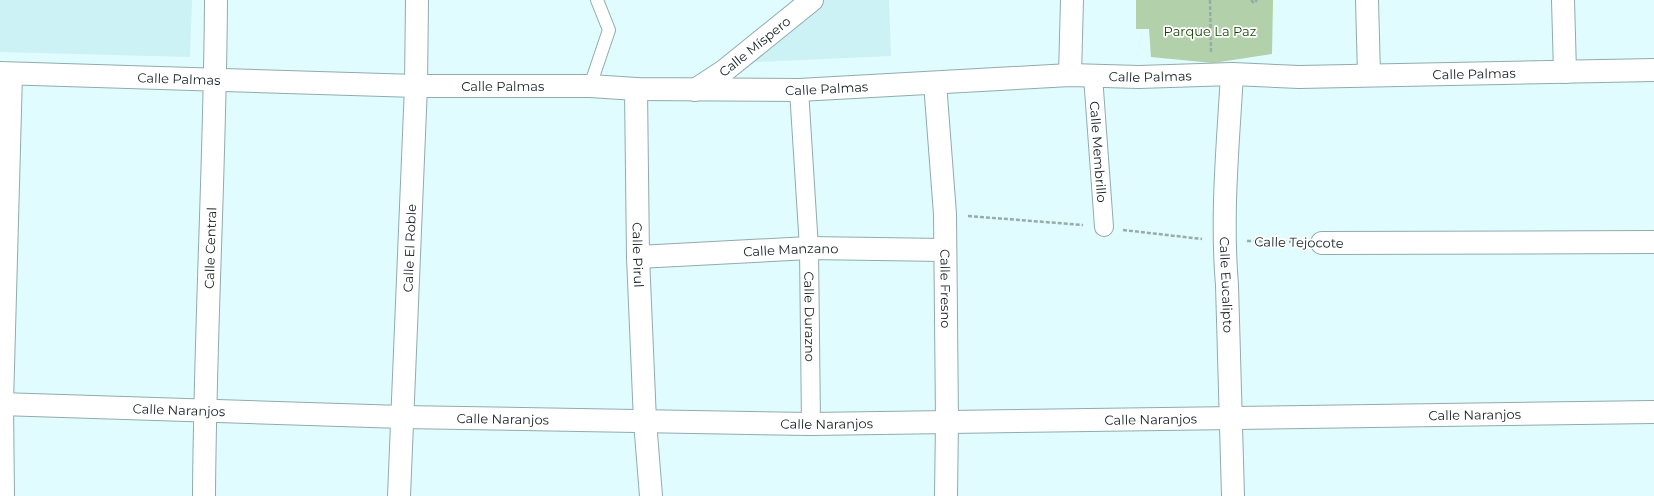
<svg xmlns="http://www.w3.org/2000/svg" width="1654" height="496" font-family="Montserrat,sans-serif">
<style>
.built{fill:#ccf2f5}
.green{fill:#b2d0a9}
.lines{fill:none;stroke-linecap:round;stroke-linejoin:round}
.service-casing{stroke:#91abad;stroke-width:14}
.pedestrian-casing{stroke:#91abad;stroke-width:20}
.minor-casing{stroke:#91abad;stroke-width:24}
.tertiary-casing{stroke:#91abad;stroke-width:24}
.path{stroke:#97abad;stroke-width:2.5;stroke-dasharray:4 2;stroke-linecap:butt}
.service{stroke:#fff;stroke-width:12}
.pedestrian{stroke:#fff;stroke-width:18}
.minor{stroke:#fff;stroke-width:22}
.tertiary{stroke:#fff;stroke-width:22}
.labels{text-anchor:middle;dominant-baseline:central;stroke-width:3.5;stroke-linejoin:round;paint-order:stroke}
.park-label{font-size:13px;fill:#184406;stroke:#fff}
.street-label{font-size:13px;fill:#172122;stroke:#fff}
</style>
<rect width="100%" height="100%" fill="#e1fcfe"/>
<!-- built -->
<path class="built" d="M0,0h192l-2,57 -190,-5z
M820,0h69l2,56 -135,6 -3,-1z"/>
<!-- green -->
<path class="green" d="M1136,0h137l-1,54 -59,9 -62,-6 -2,-28h-13z"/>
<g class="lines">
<!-- service casing -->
<g class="service-casing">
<path id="service" d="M590,86l19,-56 -12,-30"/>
</g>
<!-- pedestrian casing -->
<g class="pedestrian-casing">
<g id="pedestrian">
<path id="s1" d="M1093,76l11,151"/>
<path id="s2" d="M799,90l10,158 2,176"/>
</g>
</g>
<!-- minor casing -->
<g class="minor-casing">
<g id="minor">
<path d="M1367,0l2,75"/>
<path d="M1563,0l2,72"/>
<path id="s3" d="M0,73l416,13h174l46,3 163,1 271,-15 69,2 93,-3 67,3 355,-7"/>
<path id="s4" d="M1232,74c-4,70 -11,141 -5,211l6,211"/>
<path d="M1070,75l2,-75"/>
<path id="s5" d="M636,89l2,168 7,164 6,75"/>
<path id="s6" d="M695,90l29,-19 88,-71"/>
<path d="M1322,243l332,-1"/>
<path id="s7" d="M638,257l171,-9 135,2"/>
<path id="s8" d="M0,404l402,13 409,7 843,-12"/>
<path d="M3,496l-1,-92 9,-330"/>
<path id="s9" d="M204,496c1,-165 11,-331 12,-496"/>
<path id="s10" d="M399,496l17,-410 1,-86"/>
</g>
</g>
<!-- tertiary casing -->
<g class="tertiary-casing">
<g id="tertiary">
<path id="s11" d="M935,83l10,131 2,207 -1,75"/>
</g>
</g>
<!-- path -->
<path class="path" d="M1210,0l1,52
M1251,0l3,3 3,-3
M968,216l115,9
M1123,230l79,9
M1247,241l53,1"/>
<!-- service -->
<use href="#service" class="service"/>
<!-- pedestrian -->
<use href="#pedestrian" class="pedestrian"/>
<!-- minor -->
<use href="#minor" class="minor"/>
<!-- tertiary -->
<use href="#tertiary" class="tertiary"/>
</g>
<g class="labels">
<!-- park labels -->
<g class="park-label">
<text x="1210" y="31">Parque La Paz</text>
</g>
<!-- street labels -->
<g class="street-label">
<text stroke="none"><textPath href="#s6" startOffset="74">Calle Míspero</textPath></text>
<text stroke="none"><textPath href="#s3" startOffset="1475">Calle Palmas</textPath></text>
<text stroke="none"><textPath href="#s3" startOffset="1151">Calle Palmas</textPath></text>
<text stroke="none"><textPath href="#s3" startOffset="179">Calle Palmas</textPath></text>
<text stroke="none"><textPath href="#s3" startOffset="503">Calle Palmas</textPath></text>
<text stroke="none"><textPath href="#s3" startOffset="827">Calle Palmas</textPath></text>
<text stroke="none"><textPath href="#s1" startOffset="76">Calle Membrillo</textPath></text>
<text transform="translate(1299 242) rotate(1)">Calle Tejocote</text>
<text stroke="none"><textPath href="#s9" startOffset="248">Calle Central</textPath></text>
<text stroke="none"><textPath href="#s10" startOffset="248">Calle El Roble</textPath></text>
<text stroke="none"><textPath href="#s7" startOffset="153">Calle Manzano</textPath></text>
<text stroke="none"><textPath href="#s5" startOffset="166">Calle Pirul</textPath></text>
<text stroke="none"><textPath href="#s4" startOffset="211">Calle Eucalipto</textPath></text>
<text stroke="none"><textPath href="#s11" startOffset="206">Calle Fresno</textPath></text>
<text stroke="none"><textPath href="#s2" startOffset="227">Calle Durazno</textPath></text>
<text stroke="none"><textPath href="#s8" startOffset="179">Calle Naranjos</textPath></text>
<text stroke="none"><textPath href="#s8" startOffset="1475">Calle Naranjos</textPath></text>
<text stroke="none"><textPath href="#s8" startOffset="503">Calle Naranjos</textPath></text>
<text stroke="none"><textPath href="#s8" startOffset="1151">Calle Naranjos</textPath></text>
<text stroke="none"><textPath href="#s8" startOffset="827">Calle Naranjos</textPath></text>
</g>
</g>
</svg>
